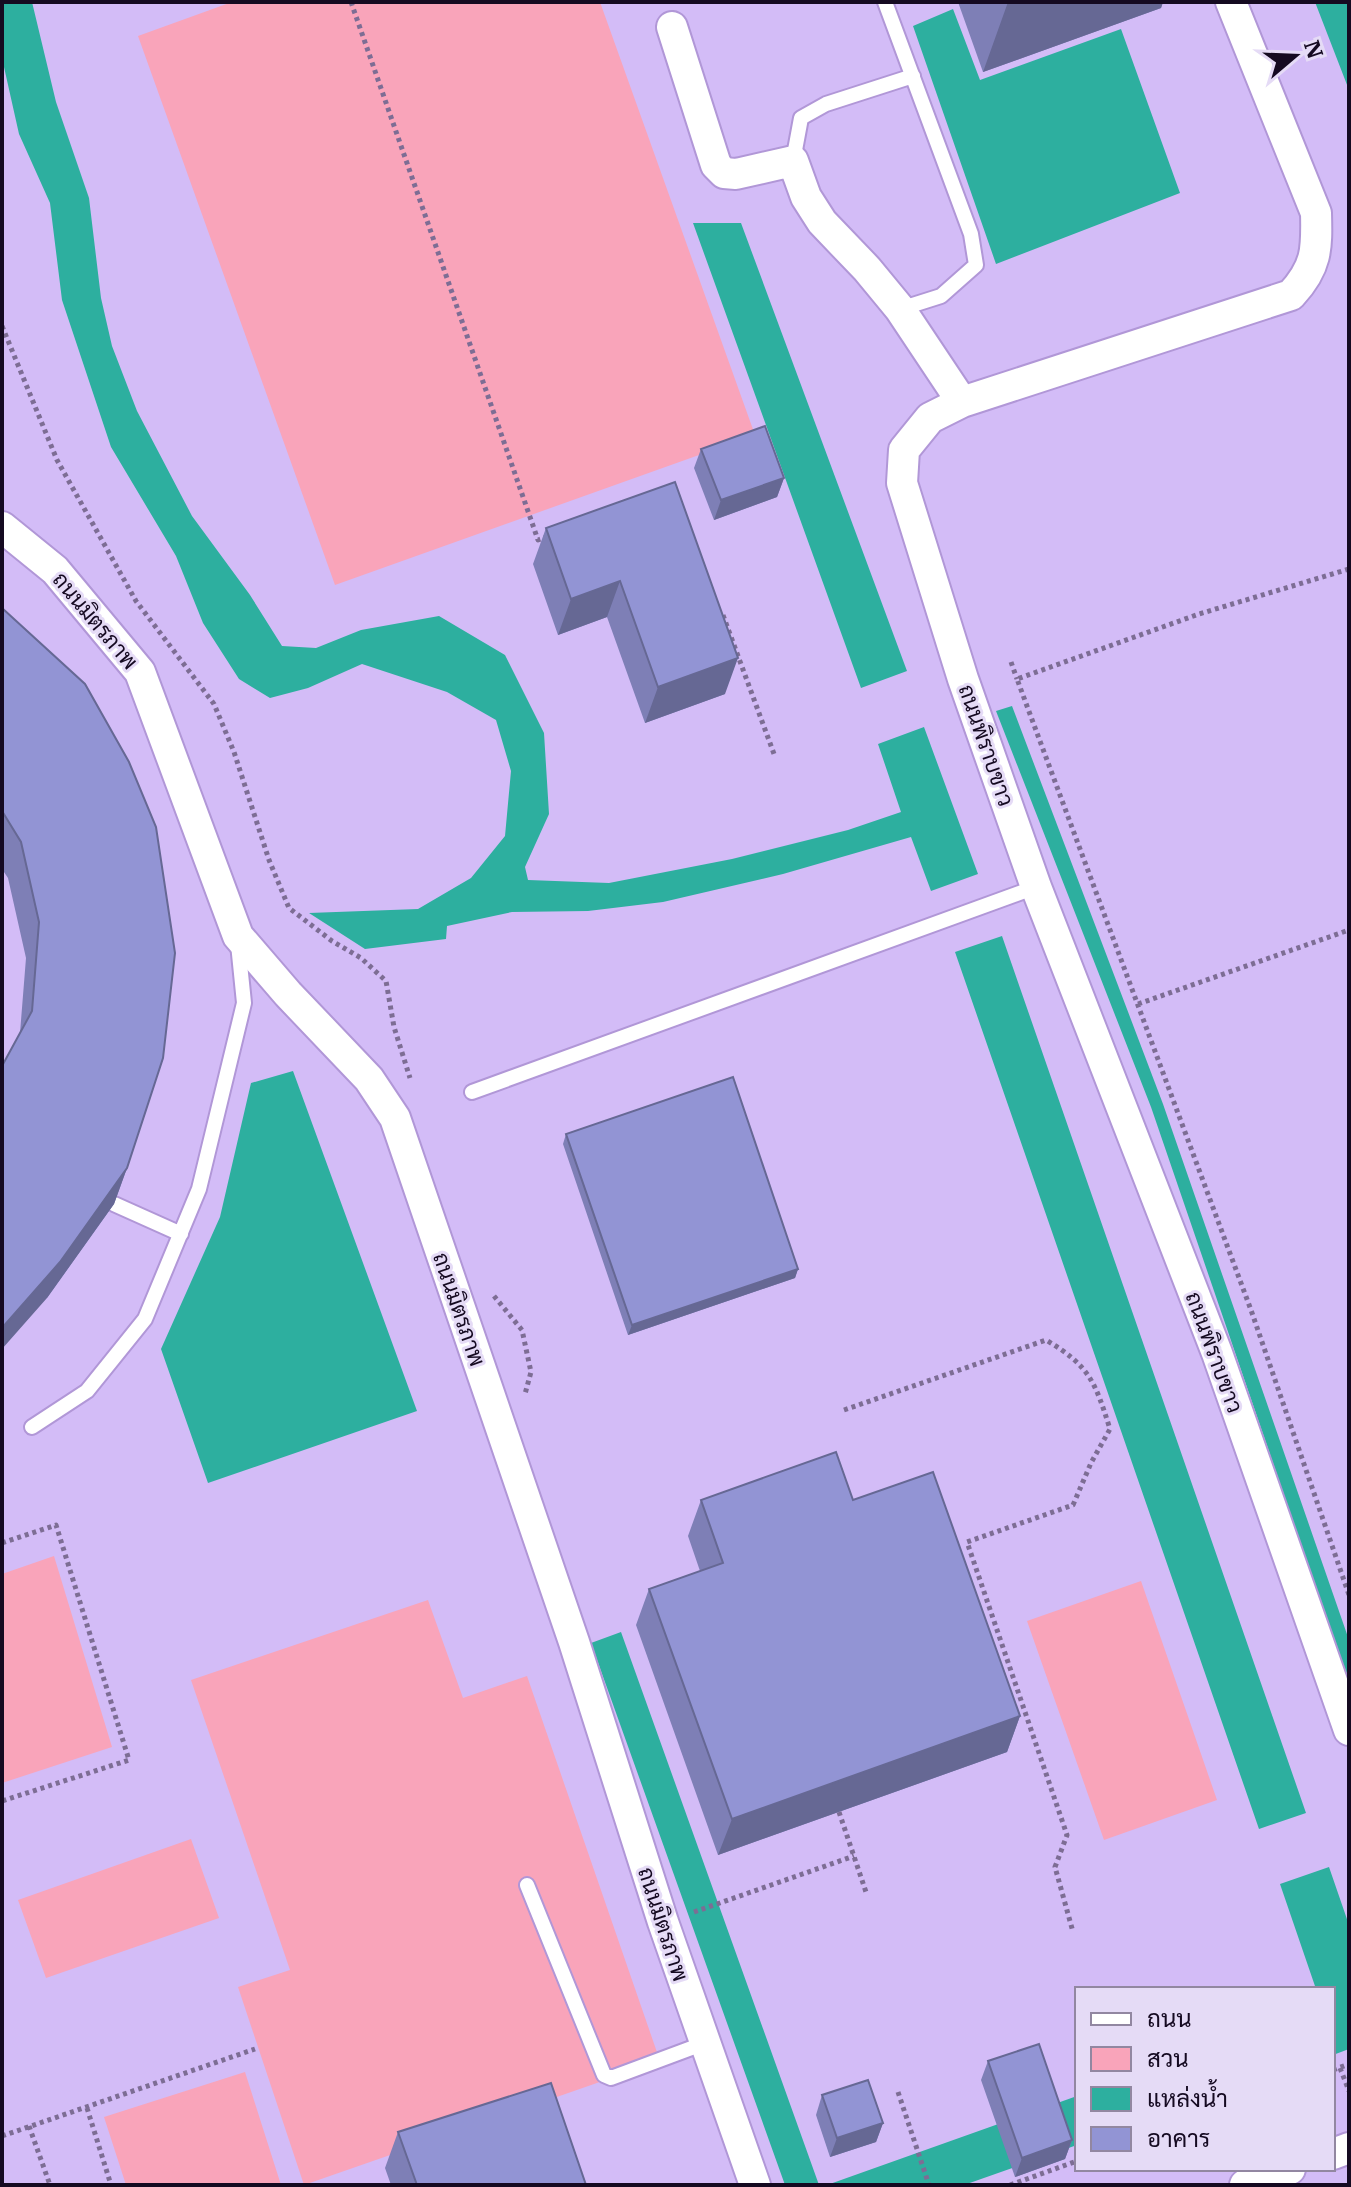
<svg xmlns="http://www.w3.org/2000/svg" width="1351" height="2187" font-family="'IBM Plex Serif',Sarabun,serif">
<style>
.built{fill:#d3bcf7;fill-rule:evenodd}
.green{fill:#f9a4ba}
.water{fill:#2daf9f}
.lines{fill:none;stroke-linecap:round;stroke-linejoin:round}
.service-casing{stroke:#b197d7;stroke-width:18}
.minor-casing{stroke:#b197d7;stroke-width:34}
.path{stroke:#7d6d94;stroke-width:5;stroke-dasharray:4 4;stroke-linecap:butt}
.service{stroke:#fff;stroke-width:14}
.minor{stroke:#fff;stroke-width:30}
.wall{fill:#7e7fb6}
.shaded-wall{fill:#666894}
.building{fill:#9294d4;stroke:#666894;stroke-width:2}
.labels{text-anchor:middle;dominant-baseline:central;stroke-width:6;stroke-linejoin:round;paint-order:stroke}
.street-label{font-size:22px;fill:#150a21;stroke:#e5dbf6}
</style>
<rect width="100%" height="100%" fill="#ddc9fe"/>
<!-- built -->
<path class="built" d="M2,2h1347v2183h-1347zM1077,1989h256v180h-256z"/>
<!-- green -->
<path class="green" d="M232,2h368l155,433 -420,150 -197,-549z
M54,1556l58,191 -110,36v-209z
M1141,1581l76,219 -113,40 -77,-219z
M428,1600l35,98 64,-22 133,385 -356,124 -66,-198 52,-17 -99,-290z
M191,1839l28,79 -173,60 -28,-78z
M245,2072l36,113h-155l-22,-68z"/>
<!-- water -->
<path class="water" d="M2,2h30l24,100 33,96 12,100 11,48 25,65 55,105 58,79 32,51 34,2 45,-18 78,-14 66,39 39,78 5,81 -24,53 3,13 81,3 123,-24 116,-29 53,-18 -23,-68 46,-17 54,147 -47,17 -20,-54 -128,37 -120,28 -75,9 -76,1 -65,14 -1,13 -81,10 -56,-36 109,-4 53,-31 34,-42 6,-65 -15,-51 -49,-28 -85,-28 -54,24 -38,10 -31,-19 -36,-56 -27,-67 -65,-109 -49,-147 -12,-97 -31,-69 -15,-67z
M1315,2h34v88z
M953,9l27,71 141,-51 59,164 -184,71 -83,-238z
M693,223h48l166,448 -46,17z
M1012,706l151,398 186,536v45l-198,-578 -155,-396z
M1002,936l304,877 -47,16 -304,-877z
M293,1071l124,340 -209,72 -47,-134 59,-132 31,-134z
M621,1632l198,553h-34l-194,-542z
M1329,1867l20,58v124l-16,6v-66h-17l-36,-105z
M1077,2096v49l-113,40h-137z"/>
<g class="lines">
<!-- service casing -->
<g class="service-casing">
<path id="service" d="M885,2l86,232 5,31 -35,31 -41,13
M793,161l8,-43 25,-14 87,-28
M472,1092l564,-205
M114,1204l67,30
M32,1427l55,-36 58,-72 54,-130 45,-186 -6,-59
M527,1885l77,190 7,3 94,-35"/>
</g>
<!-- minor casing -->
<g class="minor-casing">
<path id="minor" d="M1231,2l85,211c1,36 1,54 -25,82l-329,107 -32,16 -26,32 -2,33 61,196 73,208 181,466 132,377
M672,27l44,138 8,8 12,1 57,-13 13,36 16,25 45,47 33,40 62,93
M2,527l53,43 85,102 98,264 50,58 81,85 26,39 179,524 89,280 92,263
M1333,2154l16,-6
M1245,2185l45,-16"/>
</g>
<!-- path -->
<path class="path" d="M351,2l187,538 9,-3
M2,326l55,134 79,141 78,103 20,48 35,108 20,48 43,33 29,17 25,23 8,46 16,51
M1349,569l-150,45 -182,65 234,631 98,285
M723,615l51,139
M1011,662l6,17
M1138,1004l211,-74
M494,1296l28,34 9,42 -6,22
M844,1410l202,-70c44,26 49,42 64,89l-19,34 -18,42 -106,37 100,293 -12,32 18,65
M2,1543l54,-18 73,235 -127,41
M839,1812l28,83
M694,1912l160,-56
M1340,2068l9,23
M1333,2070l16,-6
M898,2092l31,93
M87,2108l24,77
M29,2126l21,59
M2,2136l253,-87
M1010,2185l67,-24"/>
<!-- service -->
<use href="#service" class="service"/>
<!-- minor -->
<use href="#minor" class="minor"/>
</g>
<!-- wall -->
<path class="wall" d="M958,2h205l-2,6 -178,64z
M701,449l83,29 -7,19 -63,23 -20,-52z
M675,482l50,212 -80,29 -38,-106 -49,18 -25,-71 13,-36z
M2,608l125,560 -13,36 -67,94 -27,-265 6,-75 -18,-80 -6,-9z
M566,1134l232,135 -3,9 -167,57 -65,-191z
M701,1500h152l167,216 -13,36 -289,103 -82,-230 13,-36 51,-18 -12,-35z
M988,2061l84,79 -7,19 -50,18 -34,-97z
M822,2095l61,28 -7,19 -46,15 -14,-42z
M398,2132l188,53h-195l-6,-17z"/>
<!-- shaded-wall -->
<path class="shaded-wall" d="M1008,2h155l-2,6 -178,64z
M784,478l-7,19 -63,23 7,-20z
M620,581l-13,36 -49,18 13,-36z
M738,658l-13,36 -80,29 13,-36z
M127,1168l-13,36 -67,94 -45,51v-21z
M798,1269l-3,9 -167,57 4,-10z
M1020,1716l-13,36 -289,103 14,-36z
M883,2123l-7,19 -46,15 7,-19z
M1072,2140l-7,19 -50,18 7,-19z"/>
<!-- building -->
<path class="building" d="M765,426l19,52 -63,22 -20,-51z
M675,482l63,176 -80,29 -38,-106 -49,18 -25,-71z
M2,608l83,76 44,78 27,65 19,126 -12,105 -36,110 -67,94 -58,66v-262l30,-55 7,-89 -18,-80 -19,-31z
M733,1077l65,192 -166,56 -66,-191z
M836,1452l17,48 80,-28 87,244 -288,103 -83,-230 74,-26 -22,-63z
M1039,2044l33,96 -50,18 -34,-97z
M868,2080l15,43 -46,15 -15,-43z
M551,2083l35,102h-169l-19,-53z"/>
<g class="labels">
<!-- street labels -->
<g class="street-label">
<text transform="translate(96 620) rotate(50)">ถนนมิตรภาพ</text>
<text transform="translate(987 745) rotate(71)">ถนนพิราบขาว</text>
<text transform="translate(460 1309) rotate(71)">ถนนมิตรภาพ</text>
<text transform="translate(1215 1352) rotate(70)">ถนนพิราบขาว</text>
<text transform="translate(664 1924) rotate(72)">ถนนมิตรภาพ</text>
</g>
</g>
<!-- border -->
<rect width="1351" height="2187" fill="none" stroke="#150a21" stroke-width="8"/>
<!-- legend -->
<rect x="1075" y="1987" width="260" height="184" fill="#e5dbf6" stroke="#9287a1" stroke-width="2"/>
<rect x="1091" y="2013" width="40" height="12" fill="#ffffff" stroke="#9287a1" stroke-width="2"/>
<text x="1147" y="2027" font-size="24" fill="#150a21">ถนน</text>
<rect x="1091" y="2047" width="40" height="24" fill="#f9a4ba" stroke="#9287a1" stroke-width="2"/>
<text x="1147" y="2067" font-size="24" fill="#150a21">สวน</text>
<rect x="1091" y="2087" width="40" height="24" fill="#2daf9f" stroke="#9287a1" stroke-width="2"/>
<text x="1147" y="2107" font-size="24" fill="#150a21">แหล่งน้ำ</text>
<rect x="1091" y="2127" width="40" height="24" fill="#9294d4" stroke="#9287a1" stroke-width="2"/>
<text x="1147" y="2147" font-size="24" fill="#150a21">อาคาร</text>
<!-- north arrow -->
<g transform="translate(1295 56) rotate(71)" stroke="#e5dbf6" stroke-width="6" paint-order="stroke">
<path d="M0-6L14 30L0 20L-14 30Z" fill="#150a21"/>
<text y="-12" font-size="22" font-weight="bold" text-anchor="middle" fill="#150a21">N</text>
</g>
</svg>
